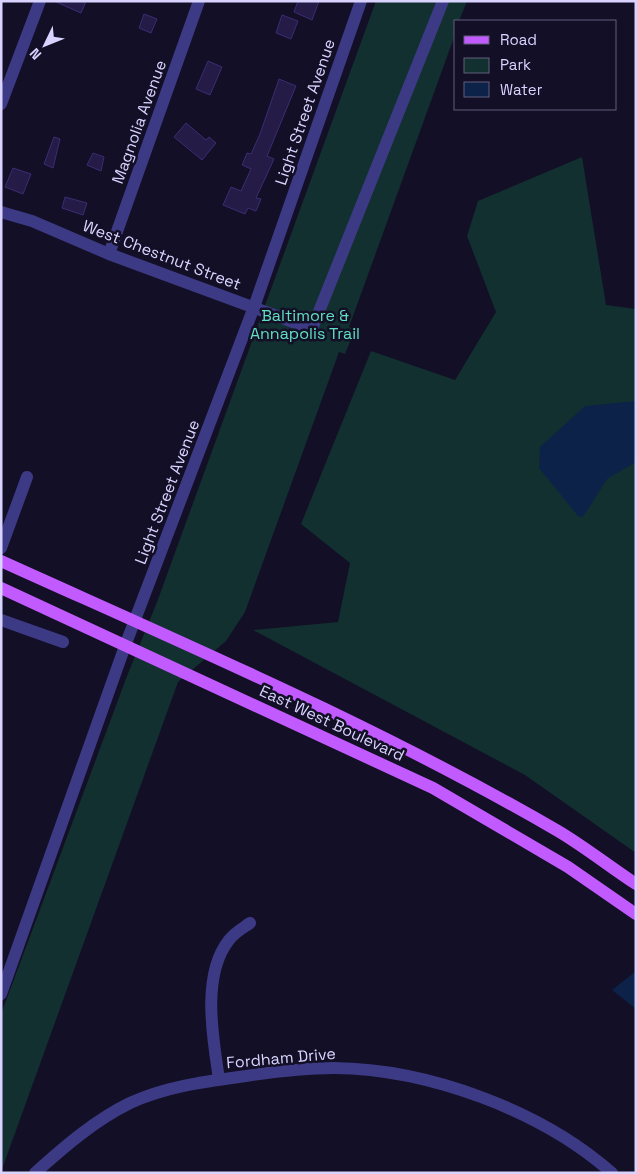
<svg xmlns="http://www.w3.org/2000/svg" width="637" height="1174" font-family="'Space Grotesk',sans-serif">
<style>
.green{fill:#12302f}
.water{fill:#0c2248}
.building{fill:#241b47;stroke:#3b2d73}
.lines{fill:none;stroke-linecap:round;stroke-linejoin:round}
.minor{stroke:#3d3a85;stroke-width:12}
.major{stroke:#c25bff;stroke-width:12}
.labels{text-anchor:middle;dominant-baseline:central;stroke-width:5;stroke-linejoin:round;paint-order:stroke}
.street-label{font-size:16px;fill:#d9d4ff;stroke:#130f26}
.park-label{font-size:16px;fill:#5fe0c0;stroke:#130f26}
</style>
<rect width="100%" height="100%" fill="#130f26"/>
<!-- green -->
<path class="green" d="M376,1h91l-8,20h-3v11l-107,295 6,2 -10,25 -6,-2 -94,260 -19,29 -48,41 -177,490v-158l126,-338 30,-74z
M582,157l24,148 30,4v544l-111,-78 -272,-145 85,-8 12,-59 -49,-39 70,-173 84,29 41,-68 -29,-76 11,-35z"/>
<!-- water -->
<path class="water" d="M636,401v61l-29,17 -24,38 -5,-1 -39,-48 1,-21 45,-41z
M636,971v38l-24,-19z"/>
<!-- building -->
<path class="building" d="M54,1h32l-5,12z
M298,1h21l-7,19 -18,-8z
M144,14l13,5 -6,14 -12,-5z
M282,15l16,6 -7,18 -15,-6z
M208,61l14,6 -12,28 -14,-6z
M279,79l17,7 -29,70 7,3 -18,39 5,1 -5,12 -8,-3 -3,6 -22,-9 8,-18 10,4 10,-22 -9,-4 5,-12 4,1 9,-20z
M186,123l20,17 3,-3 7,6 -14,17 -28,-23z
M54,137l6,2 -7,29 -9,-4z
M93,153l11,4 -3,14 -14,-6z
M13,168l18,6 -8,20 -18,-7z
M65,197l22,6 -4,12 -21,-7z"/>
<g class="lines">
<!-- minor -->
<path class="minor" d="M1,104l39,-103
M1,212l31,9 77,33 203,75 131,-328
M109,254l90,-253
M1,548l26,-71
M1,620l62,22
M1,994l124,-348 129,-339 107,-306
M219,1079c-6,-40 -18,-104 10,-139 5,-7 14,-12 21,-17
M35,1173c29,-26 60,-53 95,-70 35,-16 72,-21 109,-26 32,-5 63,-9 95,-9 94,1 207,42 278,105"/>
<!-- major -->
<path class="major" d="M1,561c188,85 378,166 557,270 27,16 52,36 78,53
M1,588l432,200 135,79 68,47"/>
</g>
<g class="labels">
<!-- street labels -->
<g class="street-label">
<text transform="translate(305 112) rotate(-71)">Light Street Avenue</text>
<text transform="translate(139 122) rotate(-70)">Magnolia Avenue</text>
<text transform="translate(162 255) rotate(21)">West Chestnut Street</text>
<text transform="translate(167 492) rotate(-69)">Light Street Avenue</text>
<text transform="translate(332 723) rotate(25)">East West Boulevard</text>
<text transform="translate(281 1058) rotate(-5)">Fordham Drive</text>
</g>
<!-- park labels -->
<g class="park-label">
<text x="305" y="315">Baltimore &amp;<tspan x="305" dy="18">Annapolis Trail</tspan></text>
</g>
</g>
<!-- border -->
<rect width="637" height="1174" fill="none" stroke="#d9d4ff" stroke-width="5"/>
<!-- legend -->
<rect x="454" y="20" width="162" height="90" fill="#130f26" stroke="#625e7d"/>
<rect x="464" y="36" width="25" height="8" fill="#c25bff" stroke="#625e7d"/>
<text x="500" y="45" font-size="15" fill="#d9d4ff">Road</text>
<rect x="464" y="58" width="25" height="15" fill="#12302f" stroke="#625e7d"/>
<text x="500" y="70" font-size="15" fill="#d9d4ff">Park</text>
<rect x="464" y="82" width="25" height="15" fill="#0c2248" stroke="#625e7d"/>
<text x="500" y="95" font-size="15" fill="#d9d4ff">Water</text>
<!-- north arrow -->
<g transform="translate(45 45) rotate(227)" stroke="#130f26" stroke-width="4" paint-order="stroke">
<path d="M0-4L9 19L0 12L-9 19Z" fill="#d9d4ff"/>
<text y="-8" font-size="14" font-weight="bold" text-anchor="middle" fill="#d9d4ff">N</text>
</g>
</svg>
